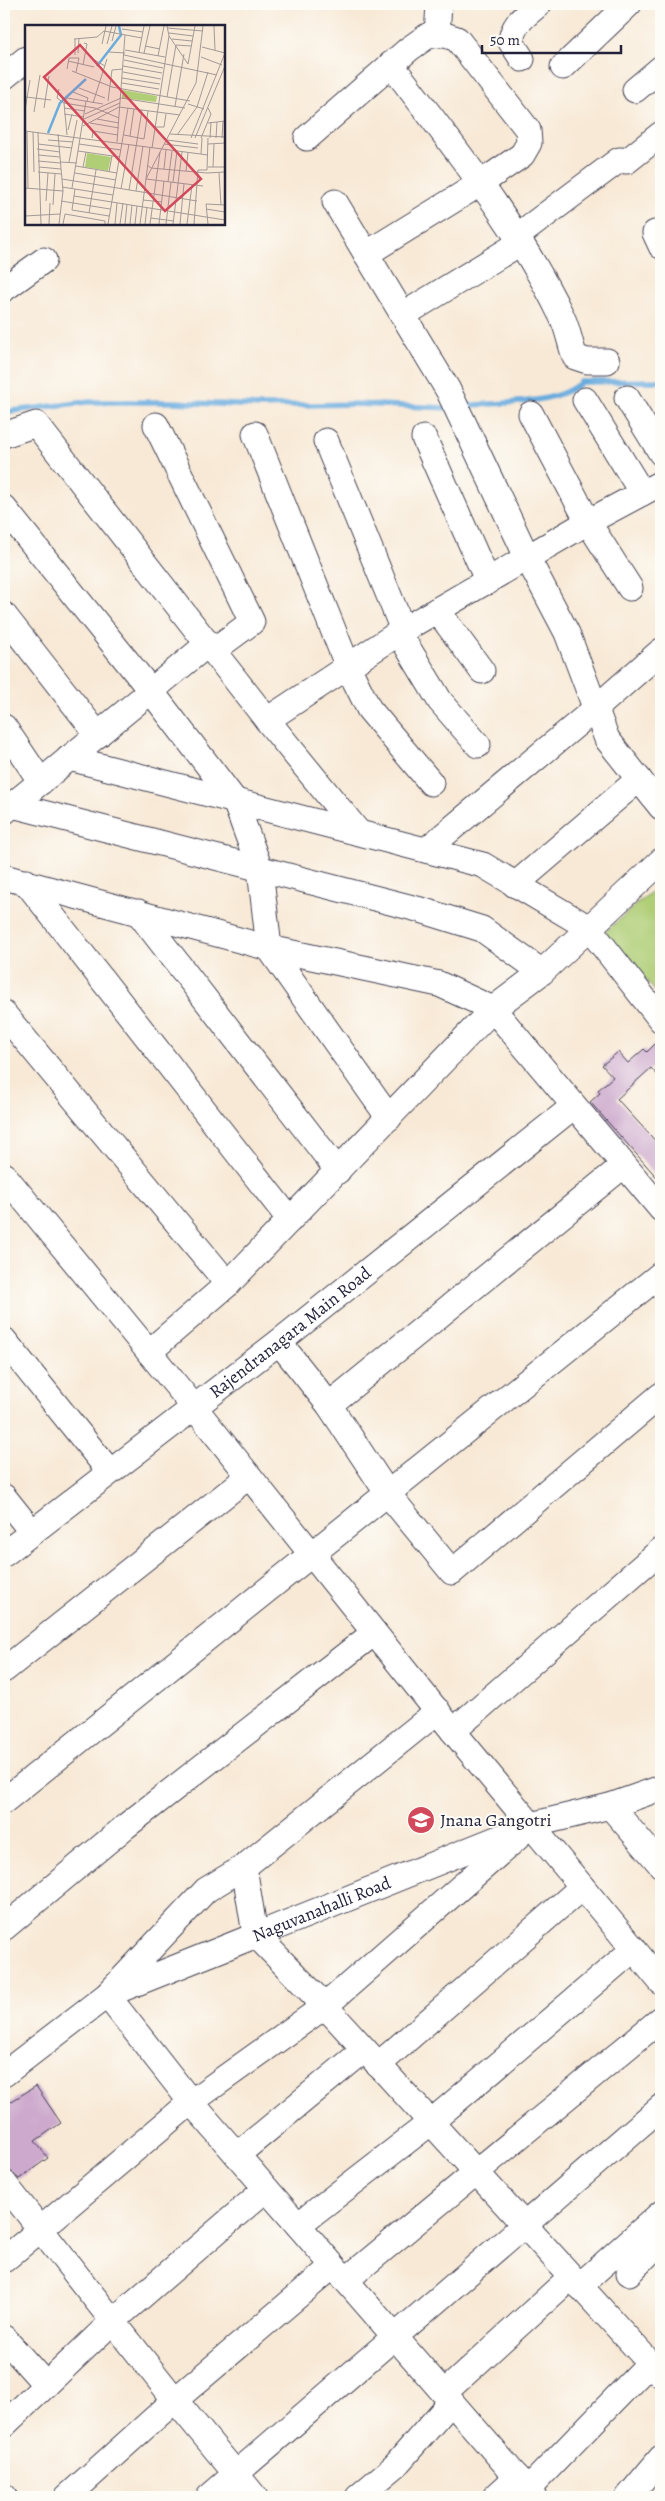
<svg xmlns="http://www.w3.org/2000/svg" width="665" height="2501" font-family="Alegreya,serif">
<style>
.green{fill:#afce76;stroke:#687858}
.lines{fill:none;stroke-linecap:round;stroke-linejoin:round}
.stream{stroke:#6aacde;stroke-width:5.5}
.building{fill:#cdaacd}
.minor-casing{stroke:#424052;stroke-width:27}
.minor{stroke:#fff;stroke-width:25}
.labels{text-anchor:middle;dominant-baseline:central;stroke-width:4;stroke-linejoin:round;paint-order:stroke}
.street-label{font-size:18px;fill:#22223b;stroke:#fdfcf7}
.poi-label{font-size:18px;fill:#22223b;stroke:#fdfcf7;text-anchor:start}
.inset-river{fill:none;stroke:#6aacde;stroke-width:2.5}
.inset-road{fill:none;stroke:#a29998;stroke-width:1}
.view{fill:#d1495b;fill-opacity:0.15;stroke:#d1495b;stroke-width:2.5}
.inset-edge{fill:none;stroke:#22223b;stroke-width:2.5}
</style>
<rect width="100%" height="100%" fill="#fdfcf7"/>
<filter id="ink" filterUnits="userSpaceOnUse"><feTurbulence type="fractalNoise" baseFrequency=".02" numOctaves="2"/><feDisplacementMap in="SourceGraphic" scale="10" xChannelSelector="R" yChannelSelector="G"/><feConvolveMatrix kernelMatrix="1 2 1 2 8 2 1 2 1" color-interpolation-filters="sRGB"/></filter>
<filter id="wash" filterUnits="userSpaceOnUse"><feTurbulence type="fractalNoise" baseFrequency=".0096" numOctaves="4" result="noise"/><feDisplacementMap in="SourceGraphic" scale="20" xChannelSelector="R" yChannelSelector="G"/><feGaussianBlur stdDeviation="1.12" result="paint"/><feColorMatrix in="noise" values="0 0 0 0 0 0 0 0 0 0 0 0 0 0 0 0 0 1.4 0 .05"/><feComposite in="paint" operator="in"/></filter>
<g filter="url(#wash)">
<rect width="100%" height="100%" fill="#f8e9d6"/>
<!-- green -->
<path class="green" d="M661,883v115l-56,-66z"/>
<g class="lines">
<!-- stream -->
<path class="stream" d="M463,406c34,-4 92,0 118,-24l80,-1
M4,412l82,-10h86l88,4 96,-2 92,4"/>
</g>
<g id="blocks">
<!-- building -->
<path class="building" d="M661,1038v41l-10,-11 -34,31 44,48v35l-71,-80 10,-9 -2,-3 15,-13 -11,-12 16,-13 10,11 16,-14 3,3z
M36,2086l25,37 -26,18 13,17 -29,21 -15,-13v-60z"/>
</g>
</g>
<g filter="url(#ink)">
<use href="#blocks" fill-opacity="0" stroke="#424052" stroke-width="1"/>
<g class="lines">
<!-- minor casing -->
<g class="minor-casing">
<g id="minor">
<path d="M437,35l2,-31"/>
<path d="M522,59l-11,-17c1,-18 15,-27 28,-38"/>
<path d="M391,64c61,81 127,161 171,253 6,12 8,27 13,40l12,4h20"/>
<path d="M563,67l66,-63"/>
<path d="M4,77l22,-18"/>
<path d="M635,90l26,-22"/>
<path d="M307,138l102,-89 20,-14h16l12,4 71,91 1,13 -7,12 -41,28 -115,71"/>
<path d="M335,202l113,188 80,169 39,74 40,106 54,68"/>
<path d="M655,233l6,13"/>
<path d="M516,237l103,-77 8,1 34,-27"/>
<path d="M4,289l40,-29"/>
<path d="M403,315l117,-72"/>
<path d="M627,398l34,55"/>
<path d="M585,400l57,93"/>
<path d="M531,414l57,108 42,66"/>
<path d="M156,425l96,197 -38,28"/>
<path d="M255,434l93,233 21,42 62,74"/>
<path d="M4,435l32,-11 231,296 92,113"/>
<path d="M424,438l64,144"/>
<path d="M326,441l77,189"/>
<path d="M4,508l147,183 84,110 25,68 9,79 120,170"/>
<path d="M437,610l45,61"/>
<path d="M4,615l94,120"/>
<path d="M399,633l41,68 38,44"/>
<path d="M267,720l136,-90 185,-108 73,-39"/>
<path d="M4,727l37,55"/>
<path d="M69,758l414,107 106,63 72,92"/>
<path d="M12,805l409,105 61,19 60,43"/>
<path d="M4,812l205,-169"/>
<path d="M426,850l169,-141 66,-58"/>
<path d="M4,877l265,71 170,36 54,25 168,200"/>
<path d="M26,882l264,338"/>
<path d="M515,885l124,-106"/>
<path d="M138,912l200,259"/>
<path d="M4,1014l224,270"/>
<path d="M4,1175l190,232 259,324 208,251"/>
<path d="M4,1340l106,132"/>
<path d="M279,1342l50,63 59,89 64,78 209,-177"/>
<path d="M149,1352l79,-68 265,-275 49,-37 119,-111"/>
<path d="M329,1405l295,-240"/>
<path d="M4,1497l28,35"/>
<path id="s1" d="M4,1554l275,-212 295,-236"/>
<path d="M4,1670l245,-194"/>
<path d="M438,1711l-194,156 -38,23 -99,105 84,107 343,395"/>
<path d="M453,1731l208,-181"/>
<path d="M4,1801l657,-527"/>
<path d="M610,1806l51,59"/>
<path d="M244,1867l11,67 70,72 336,369"/>
<path d="M4,1928l122,-102 248,-193"/>
<path d="M378,2065l204,-178"/>
<path id="s2" d="M4,2074l103,-79 424,-170 79,-19 51,-18"/>
<path d="M237,2155l127,-105"/>
<path d="M4,2183l171,217 80,97"/>
<path d="M298,2225l132,-102 204,-174"/>
<path d="M4,2260l187,-158 134,-96 193,-169"/>
<path d="M629,2273l32,-32"/>
<path d="M346,2280l315,-261"/>
<path d="M579,2286l82,-73"/>
<path d="M4,2338l42,47"/>
<path d="M444,2393l127,-116"/>
<path d="M4,2425l109,-104 153,-132"/>
<path d="M527,2490l123,-127"/>
<path d="M4,2496v1"/>
<path d="M67,2497l108,-97 158,-134"/>
<path d="M209,2497l452,-390"/>
<path d="M358,2497l37,-31 56,-64"/>
<path d="M495,2497l22,-20"/>
<path d="M628,2497l33,-39"/>
</g>
</g>
<!-- minor -->
<use href="#minor" class="minor"/>
</g>
</g>
<!-- icons -->
<defs>
<g id="school-disc" transform="scale(1.4375)"><circle r="9.5" fill="#d1495b" stroke="#fdfcf7"/><path d="M0-5L7-2L0 1L-7-2ZM-4 1L0 2.5L4 1V4Q0 6-4 4Z" fill="#fff"/></g>
</defs>
<g fill-rule="evenodd">
<use href="#school-disc" x="421" y="1820"/>
</g>
<g class="labels">
<!-- street labels -->
<g class="street-label">
<text stroke="none"><textPath href="#s1" startOffset="362">Rajendranagara Main Road</textPath></text>
<text stroke="none"><textPath href="#s2" startOffset="361">Naguvanahalli Road</textPath></text>
</g>
<!-- poi labels -->
<g class="poi-label">
<text x="440" y="1820">Jnana Gangotri</text>
</g>
</g>
<!-- overview -->
<g transform="translate(25 25)">
<rect width="200" height="200" fill="#f8e9d6"/>
<path d="M98,65l34,6 -1,6 -34,-4zM62,128l24,4 -3,14 -23,-4z" fill="#afce76"/>
<path class="inset-river" d="M72,41l24,-31 -2,-9M23,108l12,-30 26,-24"/>
<path class="inset-road" d="M142,1l2,10 19,28M189,1l1,24M142,3l36,3M97,4l21,3M144,8l24,3M49,14l23,-2 7,-6 38,7M50,14v16M147,14l20,2M87,16l4,-15M77,19l4,-18M82,19l5,-18M120,21l15,3M177,22l23,6M100,25l40,7M84,27l16,1M114,27l5,-26M53,28l1,-15M119,28l6,-27M99,30l93,20M133,31l6,-30M176,32l21,8M66,33l14,8M99,35l39,8M43,36l26,6M163,39l7,-38M58,40l4,-21 -3,-1M98,41l39,7M42,44l2,-11h10l-3,14M47,46l40,16 78,14M98,47l38,7M97,53l38,6M97,58l37,6M54,63l26,10M34,64l-2,9 7,5 31,5 24,10M48,67l15,6 -1,3M1,72l25,3M142,72l9,-52 15,1M83,76l4,-31 11,-1M68,78l14,-44M163,79l16,5M150,81l9,-52M19,83l5,-32M39,83l21,3M0,85l5,-30M9,87l6,-37M39,89l20,3M60,89l36,-16 64,10M59,94l36,-16M72,94l22,4M65,98l29,5M183,98l17,-2M58,101l36,-19 61,8M130,102h9l2,-13M43,105l4,-16M0,106l183,24M2,107l1,56M8,107l1,40M13,107l3,92M33,109l5,57 -4,33M145,109l55,3M42,110l-3,-32 3,-5 36,6M99,110l20,4 4,-28M152,110l20,-28 11,-35M105,111l4,-27M67,113l1,-7 25,4M166,113l34,-85M170,113l30,-72M176,113l10,-24 -3,-6M185,113l1,-16M191,113l1,-16M197,113l1,-17M23,115l25,2M142,115l31,4M92,117l8,-107M13,119l34,4M54,119l42,6M139,119l34,4M183,119l17,-1M125,122l-4,32 57,7M127,123l17,-112M12,124l23,3M53,126l42,6M176,129l1,-16M13,130l22,2M13,136l22,2M35,137l17,1M44,137l8,-42M122,140l4,3 56,5 18,-1M51,141l41,7M14,142l22,2M58,142l3,-15M183,142h17M188,142l1,-23M139,144l2,-19M182,145l1,-32M161,146l2,-18M13,147l23,2M84,147l3,-16M50,148l41,7M194,148l2,32M37,154l135,22M143,157l4,-31M148,157l4,-31M37,162l51,8M0,163l38,3M47,163l14,-87M50,164l-3,21 37,6M96,164l8,-45M104,165l13,-80M111,166l7,-45M49,171l151,24M118,175l19,2M21,176l2,-28M36,176l49,8M28,180l2,-31M181,184l19,3M64,188l7,-43M0,191l35,-2M126,193l23,3M24,199l1,-21M38,199l2,-10 40,7v3M83,199l20,-116M90,199l2,-21M95,199l3,-21M100,199l2,-20M105,199l2,-19M110,199l2,-18M115,199l6,-45 50,-96 7,-57M120,199l2,-17M125,199l10,-72M134,199l5,-43M141,199l5,-42M148,199l9,-72M155,199l4,-40M162,199l5,-39M169,199l4,-54h9M183,199l-2,-20 19,1"/>
<path class="view" d="M55,20l121,134 -36,32 -121,-134z"/>
<rect width="200" height="200" class="inset-edge"/>
</g>
<!-- margin -->
<rect width="665" height="2501" fill="none" stroke="#fdfcf7" stroke-width="20"/>
<!-- scale -->
<path d="M482 45v8h139v-8" fill="none" stroke="#22223b" stroke-width="2.5"/>
<text x="490" y="45" font-size="15" fill="#22223b" stroke="#fdfcf7" stroke-width="4" paint-order="stroke">50 m</text>
</svg>
